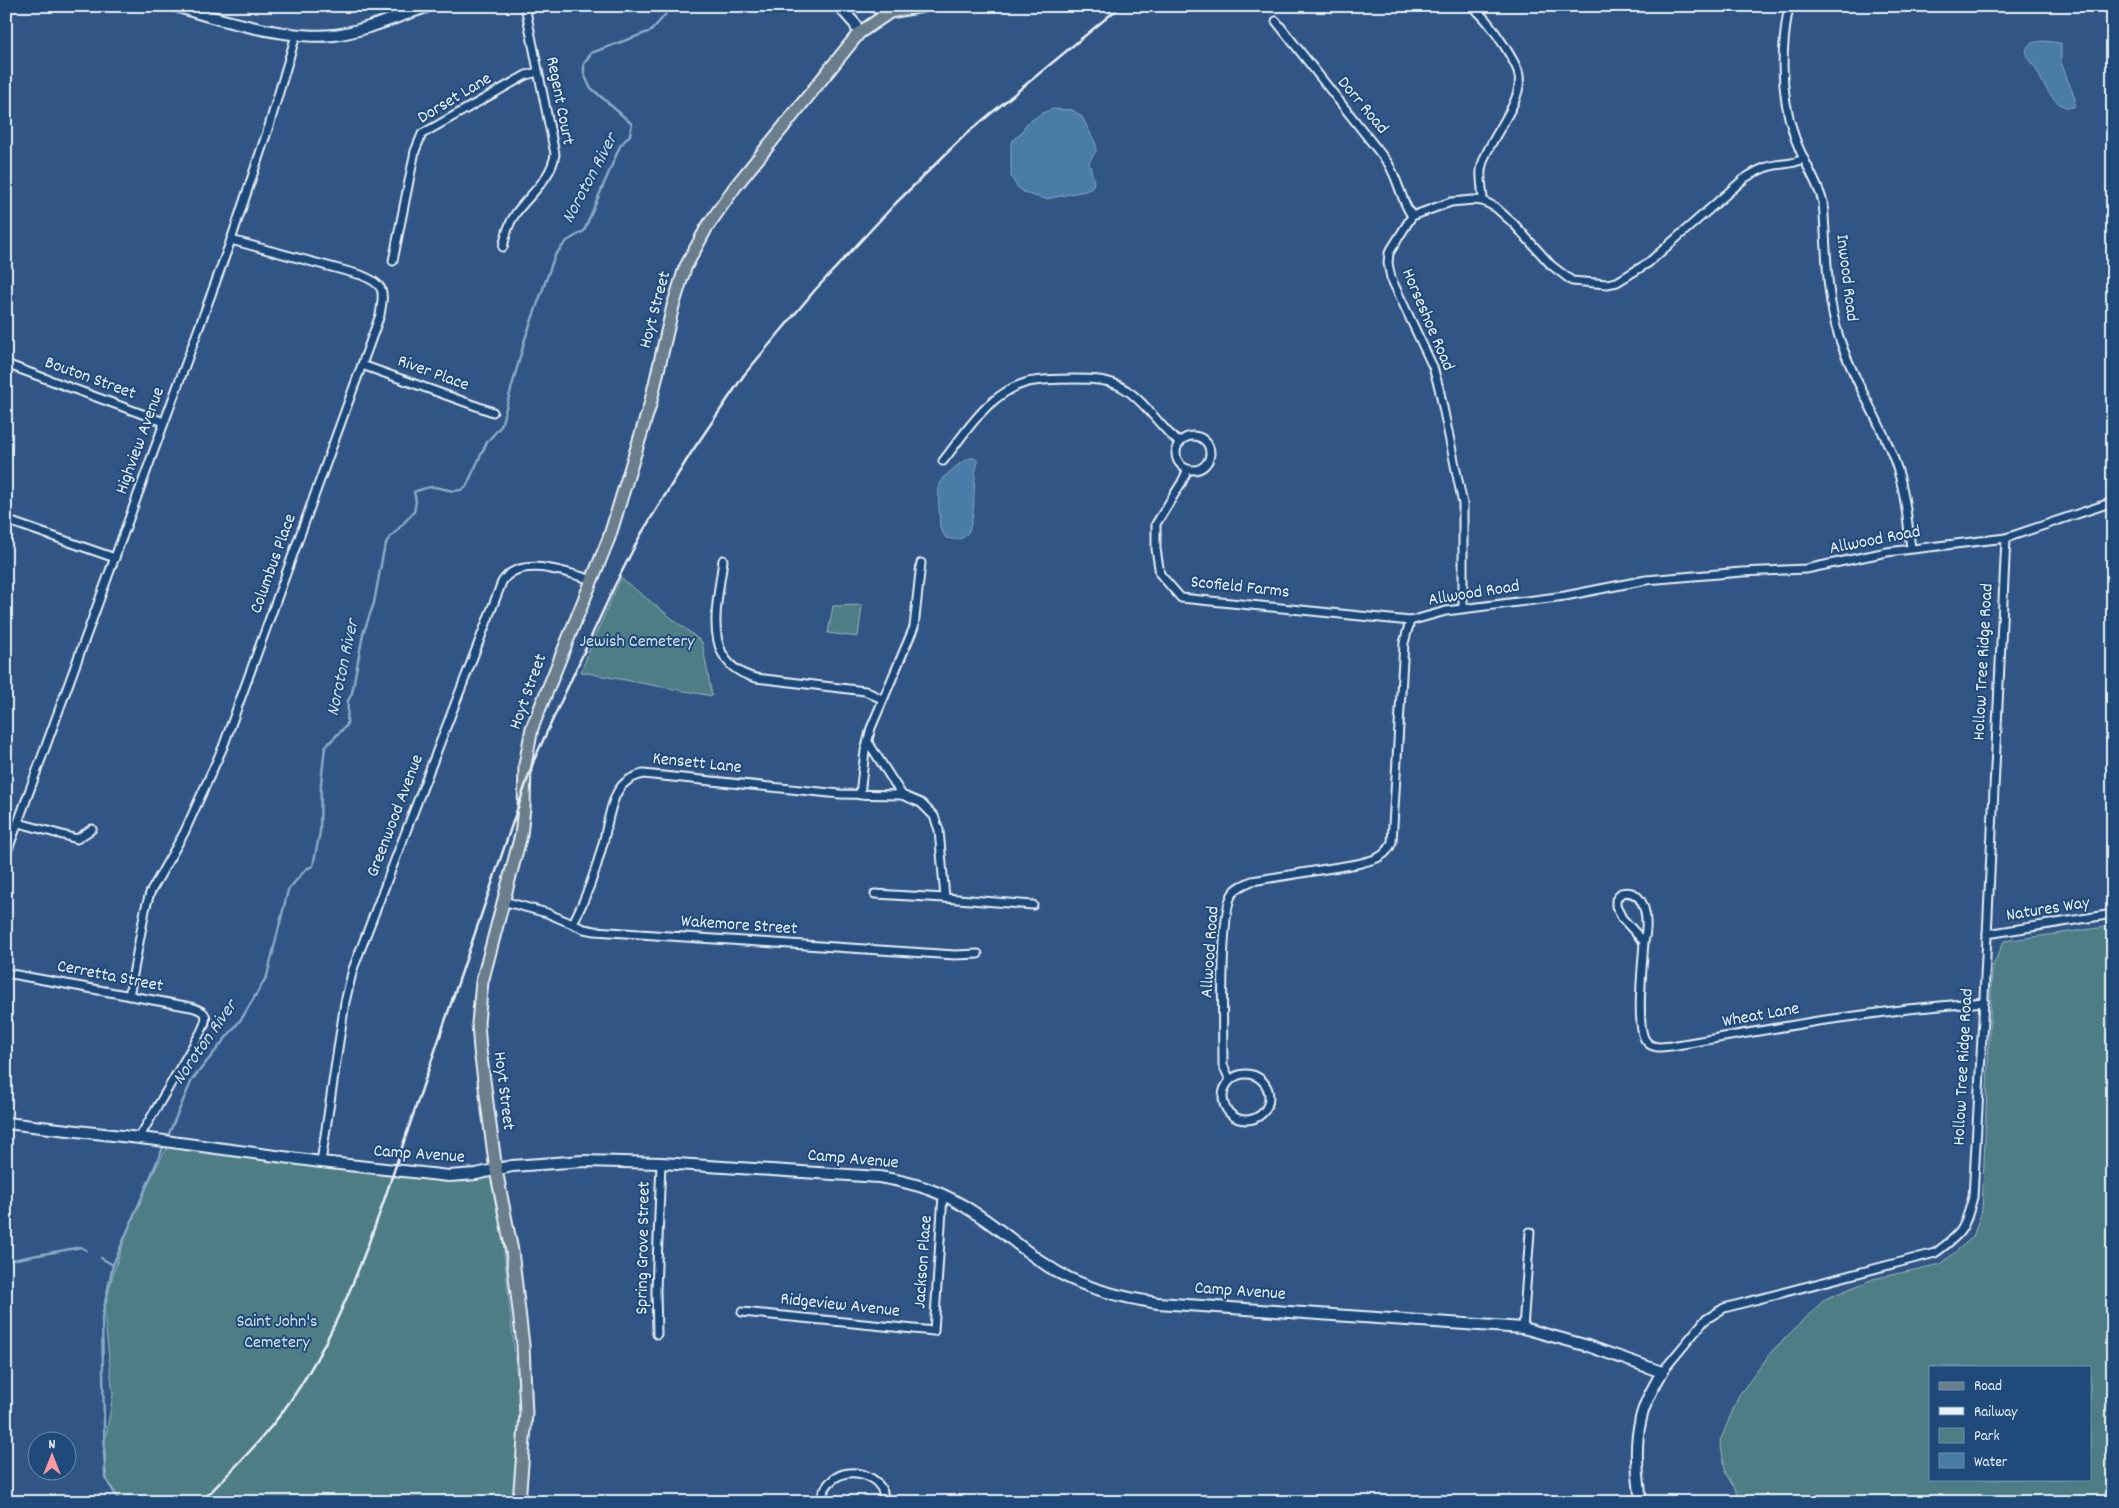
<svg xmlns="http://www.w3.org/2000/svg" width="2119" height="1508" viewBox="0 0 2119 1508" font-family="Dekko,sans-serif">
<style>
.green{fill:#4f7d86;stroke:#9cb7bf;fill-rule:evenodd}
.water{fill:#497ba6;stroke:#89aac7}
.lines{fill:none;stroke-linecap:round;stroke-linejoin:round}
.stream{stroke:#89aac7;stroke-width:2.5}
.street-casing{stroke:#e8f1f8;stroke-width:11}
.secondary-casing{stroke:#e8f1f8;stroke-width:14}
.primary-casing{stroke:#e8f1f8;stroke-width:15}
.street{stroke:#1f4a7a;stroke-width:7}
.secondary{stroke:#1f4a7a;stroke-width:10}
.primary{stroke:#6b7e8b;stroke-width:11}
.rail{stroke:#e8f1f8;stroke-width:2.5}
.labels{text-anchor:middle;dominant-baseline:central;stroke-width:4;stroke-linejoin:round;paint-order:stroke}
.street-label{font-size:18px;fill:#e8f1f8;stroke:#1f4a7a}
.park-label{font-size:18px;fill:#d1e0e7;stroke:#1f4a7a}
.water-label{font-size:19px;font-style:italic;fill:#d0dfec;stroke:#1f4a7a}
</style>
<rect width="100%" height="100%" fill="#315585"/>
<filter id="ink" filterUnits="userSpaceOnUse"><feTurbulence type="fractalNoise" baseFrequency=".02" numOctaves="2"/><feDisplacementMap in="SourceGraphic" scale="10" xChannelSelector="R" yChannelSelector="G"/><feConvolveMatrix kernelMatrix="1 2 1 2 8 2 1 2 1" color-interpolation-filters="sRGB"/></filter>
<g filter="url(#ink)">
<g class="green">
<polygon points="621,578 702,642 712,696 581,672 593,640"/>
<polygon points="862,605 858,637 828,633 833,606"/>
<path d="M2113,926V1502H1743L1726,1474L1720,1441L1739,1395L1773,1350L1825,1299L1873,1279L1941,1264L1973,1237L1982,1210L1992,968L2004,941ZM1930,1367H2090V1479H1930Z"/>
<polygon points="170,1144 277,1161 463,1182 493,1177 503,1241 521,1416 512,1502 121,1502 108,1483 103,1452 113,1395 104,1312 113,1274 133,1215 162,1156"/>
</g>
<g class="water">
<path d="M2042,41L2061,43V62L2075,99L2074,107C2055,111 2043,83 2036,69C2033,64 2026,59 2026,53C2026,48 2028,46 2031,43Z"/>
<polygon points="1053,109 1073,110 1082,117 1096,144 1096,151 1089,162 1094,182 1092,188 1085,191 1046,199 1027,194 1017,187 1011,176 1011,143 1015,138 1020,135 1026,124 1042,113"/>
<path d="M970,458H975L978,462C971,480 978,525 965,536C960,541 952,539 946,538L940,528L938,488L943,478L959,464Z"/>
</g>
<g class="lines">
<g class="stream">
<path d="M167,1138L192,1080L242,1018L267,976L288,890L306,869L313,866L320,832L321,783L325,747L347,725L348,701L352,693L363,634L374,603L383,554L387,541L414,512L416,501L414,492C420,490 428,486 434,487C446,488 455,495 466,487L487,442L501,426L525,339L555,255L567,241L584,231L620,146L630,135L632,124L590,87L584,74V64L591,53L651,31L665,15L666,6"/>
<polyline points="101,1258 113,1265"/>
<polyline points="6,1261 81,1247 86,1250"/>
<polyline points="120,1502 105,1477 102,1317 113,1265 165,1143"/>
</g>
<g class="street-casing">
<g id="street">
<path d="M1471,6C1486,17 1495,32 1505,47C1510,55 1515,63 1518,71C1528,100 1485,141 1481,170C1480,180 1483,191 1483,201"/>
<path d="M1789,6C1781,48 1780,94 1794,135C1801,158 1816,178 1823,202C1827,247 1825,293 1839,337C1853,381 1880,419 1895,462C1905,489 1907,519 1911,548"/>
<path d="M1276,21L1388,163C1399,181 1401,201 1412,216"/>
<path d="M503,247C506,235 508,224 516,213C529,195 552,178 555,154L525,6"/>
<polyline points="393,261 415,151 422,134 526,75 538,72"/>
<polyline points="6,364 164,422"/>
<polyline points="362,365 493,412"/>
<circle cx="1193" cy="453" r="17"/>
<path d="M943,461C967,431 988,393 1028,382C1043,379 1059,379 1074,379C1092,379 1110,379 1125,389C1147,403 1160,428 1180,443"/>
<polyline points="1188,469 1182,482 1156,524 1156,549 1160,574 1181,598 1410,621 1446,611 1565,596 1646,580 1742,572 1806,569 1887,552 2006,538"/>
<polyline points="6,520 115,558"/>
<path d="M723,560C718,603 699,664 756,678L865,691L882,699"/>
<path d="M1463,608V504L1439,388L1433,367L1391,278L1388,263L1389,253L1412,216L1451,202L1473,200L1483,201L1495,207L1514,224L1551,265L1572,281L1607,284L1617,282L1648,263L1745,178C1754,173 1761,168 1771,166C1783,163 1792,165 1803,159"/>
<polyline points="868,742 902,795"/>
<polyline points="860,795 865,751 871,728 914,627 921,563"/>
<polyline points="19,823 77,839 92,829"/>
<polyline points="6,855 231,240 269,126 296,35"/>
<polyline points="945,898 1033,905"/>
<polyline points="503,901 547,913 584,929 595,931 955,955 978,954"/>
<path d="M573,923C586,898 595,874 602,847C607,830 609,806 618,791C624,781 632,777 643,774L840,794L902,795L921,803L934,816L939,830L945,898L875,894"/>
<polyline points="1987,934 2113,914"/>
<path d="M1644,942C1649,924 1647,887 1621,893L1616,900V906L1622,918L1644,942C1643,961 1635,1028 1646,1041C1652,1049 1662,1047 1671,1046L1818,1021L1908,1009L1984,1002"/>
<path d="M6,973L191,1007C209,1012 208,1017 201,1032L139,1138"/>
<path d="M129,996L145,910L150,893L184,833L223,747L380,315C384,291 386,285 361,275L231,240"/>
<circle cx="1246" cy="1097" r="23"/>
<path d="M1230,1080L1223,1065C1223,1037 1219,910 1233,893C1237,887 1245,884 1252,881L1357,864C1373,860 1386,858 1392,842L1404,643L1410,621"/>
<path d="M321,1162L345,1002L353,969L502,582C519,554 567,573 593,580"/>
<polyline points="742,1312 934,1331 943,1195"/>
<polyline points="1523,1328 1530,1232"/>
<polyline points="657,1334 656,1290 661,1163"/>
<path d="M1662,1372L1705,1320L1724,1308L1935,1253C1963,1233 1964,1230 1973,1197L1983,1019L2006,538L2113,502"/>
<path d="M820,1502C830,1456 887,1471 884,1502"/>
</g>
</g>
<g class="secondary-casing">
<g id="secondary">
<path d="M176,6C218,20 290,40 334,35C365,31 399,16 429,6"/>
<polyline points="839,6 855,24 859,33"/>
<polyline points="873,6 890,12"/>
<path d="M6,1123L157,1140L321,1162L449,1176L476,1174L512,1166L583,1161L661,1163L879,1177C916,1183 944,1192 975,1213C1004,1231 1029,1256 1059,1273C1090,1290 1124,1298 1158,1303L1523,1328L1588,1346L1662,1372C1653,1388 1643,1405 1640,1423C1634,1449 1638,1476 1641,1502"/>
</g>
</g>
<g class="primary-casing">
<polyline id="primary" points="519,1502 526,1414 523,1345 512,1251 496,1170 480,1050 478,1023 482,982 521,835 524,808 525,765 532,728 609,538 650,405 673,306 685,268 707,227 735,187 859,33 890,12 923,6"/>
</g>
<use href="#street" class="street"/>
<use href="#secondary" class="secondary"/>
<use href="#primary" class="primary"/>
<path class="rail" d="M201,1502C222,1480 244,1459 264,1435C319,1371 352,1291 380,1212L534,760L615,585L640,536L691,453L744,375L815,290L895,204L966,134L1121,6"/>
</g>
</g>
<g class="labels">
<g class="street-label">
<text transform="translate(455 99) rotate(-31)">Dorset Lane</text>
<text transform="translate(559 101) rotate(79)">Regent Court</text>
<text transform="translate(1362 106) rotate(50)">Dorr Road</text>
<text transform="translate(1846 278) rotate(83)">Inwood Road</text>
<text transform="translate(656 310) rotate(-75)">Hoyt Street</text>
<text transform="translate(1427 320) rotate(67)">Horseshoe Road</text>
<text transform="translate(433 374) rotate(20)">River Place</text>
<text transform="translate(90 379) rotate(20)">Bouton Street</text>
<text transform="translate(141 441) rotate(-70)">Highview Avenue</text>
<text transform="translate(1875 541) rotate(-11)">Allwood Road</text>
<text transform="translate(274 564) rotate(-70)">Columbus Place</text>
<text transform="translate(1240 588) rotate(6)">Scofield Farms</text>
<text transform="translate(1474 594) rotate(-9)">Allwood Road</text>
<text transform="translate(1984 662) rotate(-87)">Hollow Tree Ridge Road</text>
<text transform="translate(529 692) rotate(-70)">Hoyt Street</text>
<text transform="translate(697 764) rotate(6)">Kensett Lane</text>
<text transform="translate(396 816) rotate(-69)">Greenwood Avenue</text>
<text transform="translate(2048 910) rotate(-9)">Natures Way</text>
<text transform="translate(739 926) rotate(4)">Wakemore Street</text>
<text transform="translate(1211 952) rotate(-86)">Allwood Road</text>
<text transform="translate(110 977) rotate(11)">Cerretta Street</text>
<text transform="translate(1761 1016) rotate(-10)">Wheat Lane</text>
<text transform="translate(1964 1067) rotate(-87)">Hollow Tree Ridge Road</text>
<text transform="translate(503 1091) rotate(83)">Hoyt Street</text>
<text transform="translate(419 1155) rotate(4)">Camp Avenue</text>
<text transform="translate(853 1160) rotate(5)">Camp Avenue</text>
<text transform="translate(644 1248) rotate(-89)">Spring Grove Street</text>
<text transform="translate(924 1262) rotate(-86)">Jackson Place</text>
<text transform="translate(1240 1292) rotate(4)">Camp Avenue</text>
<text transform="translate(840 1306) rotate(6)">Ridgeview Avenue</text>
</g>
<g class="park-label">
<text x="637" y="642">Jewish Cemetery</text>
<text x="277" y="1322">Saint John's<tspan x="277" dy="21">Cemetery</tspan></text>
</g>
<g class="water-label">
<text transform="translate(591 179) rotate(-62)">Noroton River</text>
<text transform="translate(344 668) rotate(-78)">Noroton River</text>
<text transform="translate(206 1043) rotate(-55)">Noroton River</text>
</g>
</g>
<rect width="2119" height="1508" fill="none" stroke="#1f4a7a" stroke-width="25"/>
<rect x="12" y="12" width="2094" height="1483" fill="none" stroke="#e8f1f8" stroke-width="2" filter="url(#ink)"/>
<rect x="1929" y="1366" width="162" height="115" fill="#1f4a7a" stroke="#6f8dac"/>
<rect x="1939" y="1382" width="25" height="8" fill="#6b7e8b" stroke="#6f8dac"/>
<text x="1974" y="1390" font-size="15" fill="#e8f1f8">Road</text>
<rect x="1939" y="1407" width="25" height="8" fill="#e8f1f8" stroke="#6f8dac"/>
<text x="1974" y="1416" font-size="15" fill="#e8f1f8">Railway</text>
<rect x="1939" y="1428" width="25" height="15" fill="#4f7d86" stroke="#6f8dac"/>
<text x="1974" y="1440" font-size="15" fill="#e8f1f8">Park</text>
<rect x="1939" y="1453" width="25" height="15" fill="#497ba6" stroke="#6f8dac"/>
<text x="1974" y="1466" font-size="15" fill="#e8f1f8">Water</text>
<g transform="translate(52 1456)"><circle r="24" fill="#1f4a7a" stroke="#6f8dac"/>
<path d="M0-4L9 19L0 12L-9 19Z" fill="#ff9aa2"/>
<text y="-8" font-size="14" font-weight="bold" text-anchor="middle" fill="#e8f1f8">N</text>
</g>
</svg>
